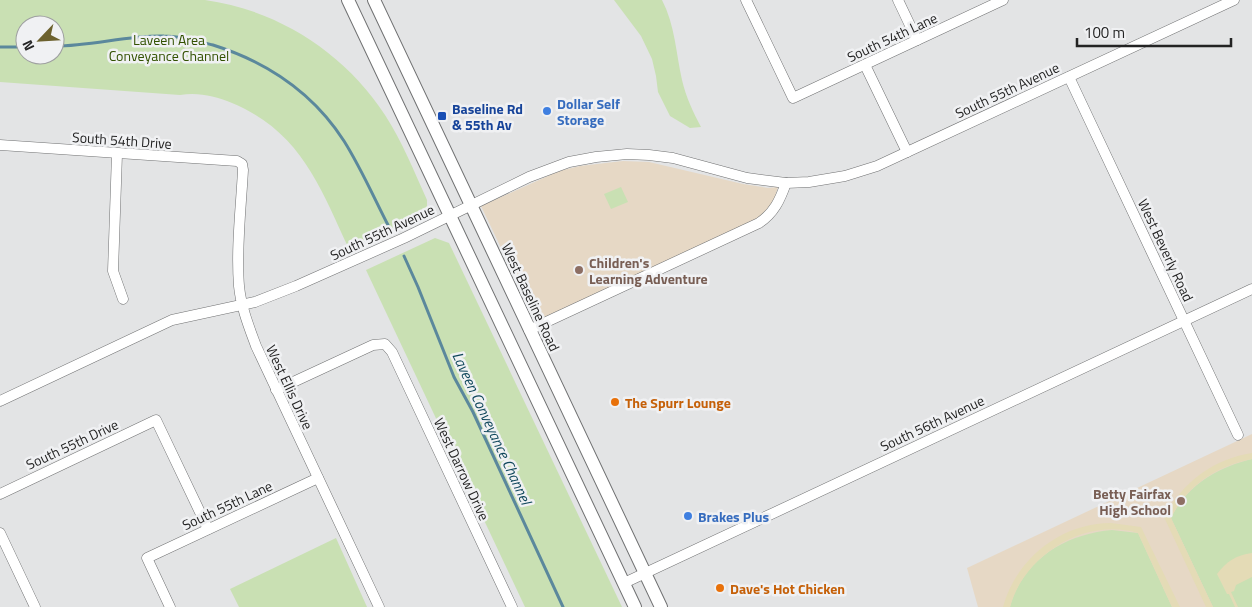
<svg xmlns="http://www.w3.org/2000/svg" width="1252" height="607" viewBox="0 0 1252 607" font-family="'Titillium Web',sans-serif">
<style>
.education{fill:#e6d8c5}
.green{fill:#c9e0b3;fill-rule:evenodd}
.sand{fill:#e4dbb6}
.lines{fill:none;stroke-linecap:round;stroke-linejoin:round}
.stream{stroke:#5b889c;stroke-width:3}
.minor-casing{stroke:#707172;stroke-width:11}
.major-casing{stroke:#707172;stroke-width:14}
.minor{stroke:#fff;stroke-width:10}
.major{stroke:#fff;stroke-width:12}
.shop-dot{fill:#3f7fe0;stroke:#f0f1f3;stroke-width:2}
.transit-dot{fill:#1a4fb4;stroke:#f0f1f3;stroke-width:2}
.education-dot{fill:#8d6e63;stroke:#f0f1f3;stroke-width:2}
.food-dot{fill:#e8710a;stroke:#f0f1f3;stroke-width:2}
.labels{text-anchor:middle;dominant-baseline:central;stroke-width:5;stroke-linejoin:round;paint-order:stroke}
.street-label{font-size:14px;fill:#232323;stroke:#f0f1f3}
.park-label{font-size:14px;fill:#325100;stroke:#f0f1f3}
.shop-label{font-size:14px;font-weight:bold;fill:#366cbe;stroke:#f0f1f3;text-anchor:start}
.transit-label{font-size:14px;font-weight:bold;fill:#164399;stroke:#f0f1f3;text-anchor:start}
.education-label{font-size:14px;font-weight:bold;fill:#785e54;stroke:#f0f1f3;text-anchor:start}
.food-label{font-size:14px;font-weight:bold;fill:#c56008;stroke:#f0f1f3;text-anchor:start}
.water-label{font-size:15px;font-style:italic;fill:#0f475b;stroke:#f0f1f3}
</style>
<rect width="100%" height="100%" fill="#e3e4e5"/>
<g class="education">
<polygon points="623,161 649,162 743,184 768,188 778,187 774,200 764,215 756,220 536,321 481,206 559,171 580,166"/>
<polygon points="1252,434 1252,607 978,607 967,568"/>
</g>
<g class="green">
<path d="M0,0C46,0 91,0 137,0C159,0 183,0 205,0C278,10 345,53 385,115C402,141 414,171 427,200V206L421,214L349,249C320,187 301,132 232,103C215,96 198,92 180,95L0,82ZM25,25H55V55H25Z"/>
<path d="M614,0H662C675,25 676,53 682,80C686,97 693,112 701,127L690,128L670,116L658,92L656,76L652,59L641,36Z"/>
<polygon points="621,187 628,202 611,209 604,194"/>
<polygon points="435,238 449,243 622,607 525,607 366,270"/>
<path d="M1252,459V607H1213L1171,518C1187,485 1218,467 1252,459Z"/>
<path d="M1112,530L1138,533L1172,607H1010C1023,559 1066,534 1112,530Z"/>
<polygon points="336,538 367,607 239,607 230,589"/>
</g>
<g class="sand">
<path d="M1252,453V459C1218,465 1186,486 1171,518L1213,607H1206L1164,517C1183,482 1213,459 1252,453Z"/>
<path d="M1111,523L1141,527L1180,607H1172L1138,533C1085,517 1024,555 1010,607H1003C1016,559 1061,523 1111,523Z"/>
<path d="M1252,553V577L1236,585L1234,591L1231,592L1238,607H1235L1229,594H1227L1217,574C1226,562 1236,555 1252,553Z"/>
</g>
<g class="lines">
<g class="stream">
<path d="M55,46C92,46 128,35 164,36C180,36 197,41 213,45C267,62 313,93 344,141C361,168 374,198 388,225"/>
<polyline points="0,47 25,47"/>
<polyline points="404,256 418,287 454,377 473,412 563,607"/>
</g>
<g class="minor-casing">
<g id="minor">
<polyline points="746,0 793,98 1003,0"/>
<polyline points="898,0 917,40"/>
<polyline points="865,65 907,152"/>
<polyline points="1069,77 1238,435"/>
<path d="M0,145L237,161L242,164L243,170C241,208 236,248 239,286C241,307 249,327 256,346L379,607"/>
<polyline points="117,154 113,271 123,299"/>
<path d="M529,330L759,223C774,213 780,200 786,183"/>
<polyline points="276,390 373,345 385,344 392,352 512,607"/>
<polyline points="0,401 172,320 255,302 296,286 404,238 529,177 569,162 596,157 627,154 649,155 673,158 747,178 786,183 809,182 845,176 877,166 1234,0"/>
<polyline points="0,494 156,420 208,529"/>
<polyline points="0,533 35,607"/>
<polyline points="624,583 1252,289"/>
<polyline points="170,607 147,558 318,478"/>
</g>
</g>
<g class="major-casing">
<g id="major">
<polyline points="348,0 635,607"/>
<polyline points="374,0 661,607"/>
</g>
</g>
<use href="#minor" class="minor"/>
<use href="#major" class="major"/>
</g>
<g class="shop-dot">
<circle cx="547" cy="111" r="5"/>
<circle cx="688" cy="516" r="5"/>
</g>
<rect class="transit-dot" x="437" y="111" width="10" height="10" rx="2.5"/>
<g class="education-dot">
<circle cx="579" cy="270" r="5"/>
<circle cx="1181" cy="501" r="5"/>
</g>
<g class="food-dot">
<circle cx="615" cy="402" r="5"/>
<circle cx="720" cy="588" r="5"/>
</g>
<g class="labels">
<g class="street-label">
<text transform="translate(892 37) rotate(-25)">South 54th Lane</text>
<text transform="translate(1007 90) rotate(-25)">South 55th Avenue</text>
<text transform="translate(122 140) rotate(4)">South 54th Drive</text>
<text transform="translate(382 232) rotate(-25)">South 55th Avenue</text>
<text transform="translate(1166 250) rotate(65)">West Beverly Road</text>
<text transform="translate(531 297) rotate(65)">West Baseline Road</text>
<text transform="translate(290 387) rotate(65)">West Ellis Drive</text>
<text transform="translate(932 423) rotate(-25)">South 56th Avenue</text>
<text transform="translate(72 444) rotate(-25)">South 55th Drive</text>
<text transform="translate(462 469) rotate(65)">West Darrow Drive</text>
<text transform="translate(227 505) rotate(-25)">South 55th Lane</text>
</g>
<g class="park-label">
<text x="169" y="39">Laveen Area<tspan x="169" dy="16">Conveyance Channel</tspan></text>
</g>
<g class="shop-label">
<text x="557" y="103">Dollar Self<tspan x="557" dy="16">Storage</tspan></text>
<text x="698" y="516">Brakes Plus</text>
</g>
<g class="transit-label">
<text x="452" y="108">Baseline Rd<tspan x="452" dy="16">&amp; 55th Av</tspan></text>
</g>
<g class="education-label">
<text x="589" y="262">Children's<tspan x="589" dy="16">Learning Adventure</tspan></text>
<text x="1171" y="493" text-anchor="end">Betty Fairfax<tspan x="1171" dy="16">High School</tspan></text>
</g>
<g class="food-label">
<text x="625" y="402">The Spurr Lounge</text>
<text x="730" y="588">Dave's Hot Chicken</text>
</g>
<g class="water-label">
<text transform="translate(492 428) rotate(65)">Laveen Conveyance Channel</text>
</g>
</g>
<g transform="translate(40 40) rotate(245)"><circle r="24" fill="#f0f1f3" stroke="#9e9fa0"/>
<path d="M0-4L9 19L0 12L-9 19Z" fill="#6c612e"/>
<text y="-8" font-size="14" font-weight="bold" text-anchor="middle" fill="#232323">N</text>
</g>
<path d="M1077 38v8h154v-8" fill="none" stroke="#232323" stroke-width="2.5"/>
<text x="1084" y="38" font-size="15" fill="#232323" stroke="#f0f1f3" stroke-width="4" paint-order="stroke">100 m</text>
</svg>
